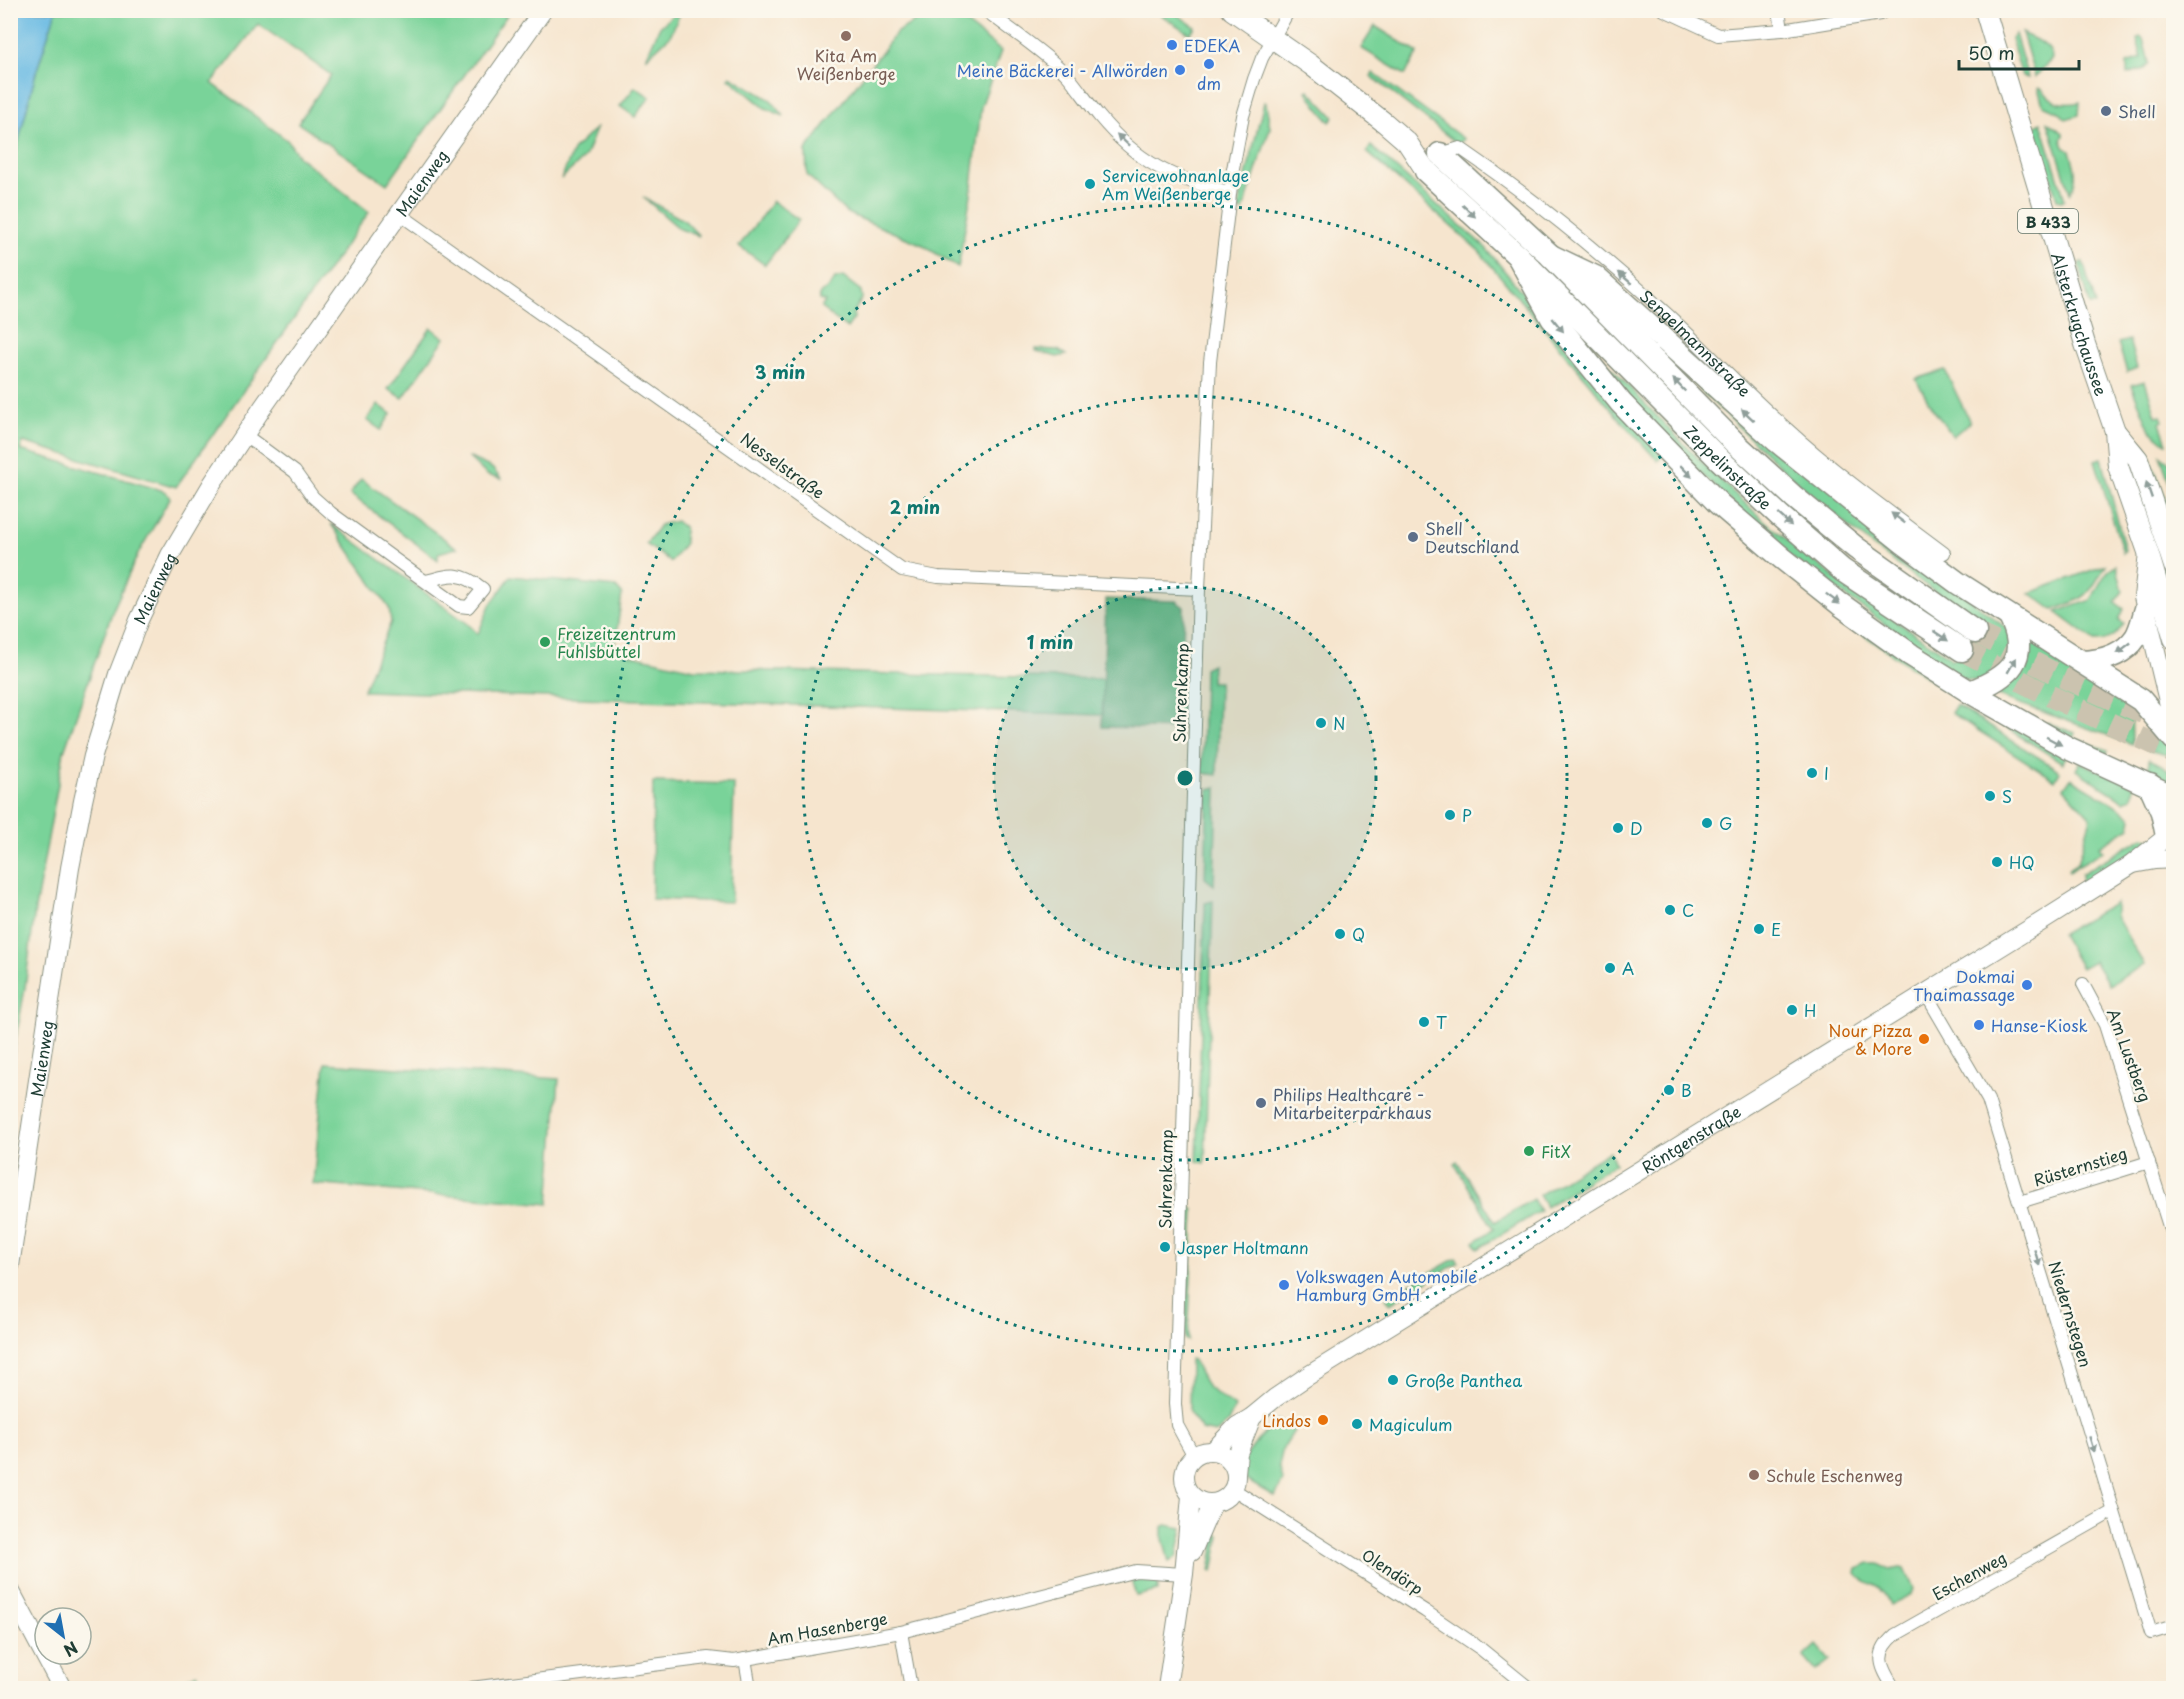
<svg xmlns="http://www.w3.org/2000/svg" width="2184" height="1699" viewBox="0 0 2184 1699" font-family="'Playpen Sans',sans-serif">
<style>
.green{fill:#79d399;stroke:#4c8866;stroke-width:1.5}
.forest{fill:#62b581;stroke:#40795a;stroke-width:1.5}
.water{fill:#67bae3;stroke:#437c8c;stroke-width:1.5}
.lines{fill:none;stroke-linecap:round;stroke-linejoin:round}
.highway-tunnel{stroke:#cbc3af;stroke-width:22;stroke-dasharray:22 11;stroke-linecap:butt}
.street-casing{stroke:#8a9181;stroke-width:14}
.secondary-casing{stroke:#8a9181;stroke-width:20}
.primary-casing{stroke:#8a9181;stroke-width:22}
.highway-casing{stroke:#8a9181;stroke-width:25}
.street{stroke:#fff;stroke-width:12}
.secondary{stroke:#fff;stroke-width:18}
.primary{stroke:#fff;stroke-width:20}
.highway{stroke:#fff;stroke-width:22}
.oneway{fill:#8f9e9a}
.ring{fill:none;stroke:#0f766e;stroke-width:3;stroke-dasharray:3 6}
.education-dot{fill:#8d6e63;stroke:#fbf7ec;stroke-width:2}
.shop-dot{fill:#3f7fe0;stroke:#fbf7ec;stroke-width:2}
.service-dot{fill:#5c6f8a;stroke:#fbf7ec;stroke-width:2}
.culture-dot{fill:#0f9aa8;stroke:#fbf7ec;stroke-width:2}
.leisure-dot{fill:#2e9e5b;stroke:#fbf7ec;stroke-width:2}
.food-dot{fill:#e8710a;stroke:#fbf7ec;stroke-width:2}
.labels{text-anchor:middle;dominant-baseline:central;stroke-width:5;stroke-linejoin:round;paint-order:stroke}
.shield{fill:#fbf7ec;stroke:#61756b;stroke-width:1.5}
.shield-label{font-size:15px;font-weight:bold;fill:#1f3d34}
.shop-label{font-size:16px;fill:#366cbe;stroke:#fbf7ec;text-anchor:start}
.education-label{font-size:16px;fill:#785e54;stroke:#fbf7ec}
.service-label{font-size:16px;fill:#4e5e75;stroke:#fbf7ec;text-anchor:start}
.culture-label{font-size:16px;fill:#0d838f;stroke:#fbf7ec;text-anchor:start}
.street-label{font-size:16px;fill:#1f3d34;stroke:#fbf7ec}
.leisure-label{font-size:16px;fill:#27864d;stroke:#fbf7ec;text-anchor:start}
.food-label{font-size:16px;fill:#c56008;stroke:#fbf7ec;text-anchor:end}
.centre{fill:#0f766e;stroke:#fbf7ec;stroke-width:3}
.ring-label{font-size:18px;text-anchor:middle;font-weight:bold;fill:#0f766e;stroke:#fbf7ec;stroke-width:5;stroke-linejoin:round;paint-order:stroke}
</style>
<rect width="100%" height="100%" fill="#fbf7ec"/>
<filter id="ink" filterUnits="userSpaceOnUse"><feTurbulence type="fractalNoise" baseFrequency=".0167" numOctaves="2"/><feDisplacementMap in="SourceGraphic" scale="12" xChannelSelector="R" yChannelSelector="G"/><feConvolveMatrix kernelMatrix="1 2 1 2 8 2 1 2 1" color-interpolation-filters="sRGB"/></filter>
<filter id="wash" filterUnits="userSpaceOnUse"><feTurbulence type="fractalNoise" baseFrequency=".008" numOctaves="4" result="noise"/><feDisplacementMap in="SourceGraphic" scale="24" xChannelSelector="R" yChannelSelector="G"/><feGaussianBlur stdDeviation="1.35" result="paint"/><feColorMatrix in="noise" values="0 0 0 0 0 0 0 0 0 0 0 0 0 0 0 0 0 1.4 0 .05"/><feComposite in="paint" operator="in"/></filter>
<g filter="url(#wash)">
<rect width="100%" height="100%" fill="#f6e5ce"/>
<g class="green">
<polygon points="934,10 950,11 1001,51 981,107 971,195 958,268 923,245 847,213 807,175 806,150 897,32"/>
<polygon points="56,11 510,11 387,184 298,123 331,75 258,24 212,83 288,141 299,157 369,212 176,487 23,442 20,450 161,490 166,492 170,498 138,554 113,610 64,751 35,909 25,988 11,1066 11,171 35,76"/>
<polygon points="677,11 681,11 670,36 646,58 659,28"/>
<polygon points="1155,11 1172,11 1195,27 1190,34"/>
<polygon points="1375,26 1418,53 1405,75 1361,48"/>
<path d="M2022,33C2034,40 2051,43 2052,59L2035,77Z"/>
<polygon points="2015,34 2028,78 2022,76 2011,39"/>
<polygon points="2140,37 2143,39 2149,63 2144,69 2127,74 2127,63 2142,58 2137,39"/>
<polygon points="1373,73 1464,139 1458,144 1371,76"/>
<polygon points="730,76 771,100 784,116 765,108 729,78"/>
<polygon points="635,87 650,97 635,117 620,106"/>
<path d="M2038,88L2042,89C2052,103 2063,106 2080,102L2079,115L2066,119L2059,112L2043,105Z"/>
<polygon points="1309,90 1334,117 1330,122 1316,105 1307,91"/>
<polygon points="1264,102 1266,103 1270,128 1243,211 1238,209"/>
<polygon points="2041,122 2065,200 2060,201 2057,199 2035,126"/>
<path d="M2048,122L2062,132L2064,136L2061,138L2064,147L2070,151C2075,167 2079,178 2070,193Z"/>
<polygon points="597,127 585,157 561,179 574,149"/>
<polygon points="1371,146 1486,248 1576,359 1663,456 1658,461 1616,415 1479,251 1367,152"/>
<polygon points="643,197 685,221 699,236 680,229"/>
<polygon points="773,201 799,220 765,265 739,246"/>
<polygon points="2081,262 2083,262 2096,305 2090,305 2079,264"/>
<path d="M843,277L861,291L862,299L853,313L854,318L847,328L821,308L825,302L820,300C819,291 821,293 827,289C830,287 833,282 835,279Z"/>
<path d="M1572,326C1635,392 1696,461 1765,521C1823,571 1885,615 1949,656L1951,660C1968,651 1980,635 1979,615L1976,613L1975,618C1859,546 1761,451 1665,355L2011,632L2010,659L1980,682L1963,679L1789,556L1659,434Z"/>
<polygon points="431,328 445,338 403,398 388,389"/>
<polygon points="2129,340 2137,368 2127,372 2118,343"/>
<polygon points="1036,349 1058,350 1066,355 1057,357 1036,351"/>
<polygon points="1945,370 1970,422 1953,436 1932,408 1916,379"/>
<polygon points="2145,381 2156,416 2161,415 2163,421 2160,423 2167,443 2166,443 2150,430 2131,385"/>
<polygon points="378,404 391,414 381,430 367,420"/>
<polygon points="2137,438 2145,444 2173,519 2170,527"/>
<polygon points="2160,455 2173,465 2173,493"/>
<polygon points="468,457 492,468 501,479 487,475"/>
<polygon points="2102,458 2125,550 2123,553 2095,460"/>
<path d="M2126,460L2129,461C2143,501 2173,567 2173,608Z"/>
<polygon points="361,479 457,548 438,553 438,560 350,494"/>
<polygon points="676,521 684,528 685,543 671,562 646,544 660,525"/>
<polygon points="331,524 468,624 478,634 490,605 511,576 616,587 622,594 614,651 694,669 1104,679 1102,715 363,691 391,622 389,608"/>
<path d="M2106,565C2087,598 2088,597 2053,610L2030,593Z"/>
<path d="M2116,565L2123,591L2115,602L2124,609L2119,620L2124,623C2118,634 2108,642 2095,641L2056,612L2091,600C2098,588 2104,571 2116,565Z"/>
<path d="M1819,597L2066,756L2063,763C1979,711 1895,659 1816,601Z"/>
<path d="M2026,638L2131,705L2132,744L1998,696L1999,691C2023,678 2026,663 2026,638Z"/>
<polygon points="1212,664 1211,682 1219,682 1217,775 1202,773 1204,668"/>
<polygon points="1956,705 2060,771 2055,780 1951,713"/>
<polygon points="2147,721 2168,745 2170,756 2148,750"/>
<polygon points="2047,723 2075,733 2073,738 2108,750 2106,757 2045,725"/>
<path d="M2149,759C2166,767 2173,768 2173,789L2149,776Z"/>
<polygon points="2080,762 2134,786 2132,797 2124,801 2076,770"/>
<polygon points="2071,778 2119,807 2132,818 2130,827 2100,846 2103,851 2069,871 2068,869 2078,863 2091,818 2064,788"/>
<polygon points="653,782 734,784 731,902 652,899"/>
<polygon points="1217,787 1217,792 1214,885 1205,878 1208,789"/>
<polygon points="2143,837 2150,839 2132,853 2082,885 2081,874"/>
<polygon points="1213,901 1205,1163 1197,1161 1205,903"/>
<polygon points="2116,903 2116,916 2144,965 2109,985 2094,961 2081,968 2061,934"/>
<polygon points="325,1063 559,1079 549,1204 313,1184"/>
<polygon points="1610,1151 1615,1164 1546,1207 1539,1195"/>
<polygon points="1457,1161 1495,1222 1533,1199 1540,1211 1478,1249 1474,1242 1494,1229 1454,1163"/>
<polygon points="1189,1205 1194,1210 1188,1341 1185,1339"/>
<polygon points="1456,1258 1459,1262 1390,1304 1386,1298"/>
<polygon points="1190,1359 1193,1360 1208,1388 1235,1407 1228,1422 1216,1433 1202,1430 1189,1412"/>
<polygon points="1278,1420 1294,1431 1283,1448 1279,1466 1283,1480 1275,1497 1246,1480 1243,1460 1257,1441"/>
<polygon points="1166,1525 1183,1528 1177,1556 1169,1562 1163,1539 1163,1527"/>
<polygon points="1216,1534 1220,1535 1213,1572 1210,1571"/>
<path d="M1870,1564H1879L1890,1570L1900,1568L1905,1569L1914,1589L1912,1594L1890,1605C1887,1597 1881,1589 1874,1585C1866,1581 1862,1581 1856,1574L1857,1569Z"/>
<polygon points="1144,1576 1158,1580 1158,1591 1136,1596 1131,1580"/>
<polygon points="1817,1645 1830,1660 1816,1671 1804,1657"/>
<polygon points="197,1673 206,1688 168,1688"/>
</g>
<polygon class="forest" points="1106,599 1176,601 1184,607 1181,729 1102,727"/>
<polygon class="water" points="11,10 56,11 35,76 11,171"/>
</g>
<g filter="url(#ink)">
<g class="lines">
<g class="highway-tunnel">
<polyline points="1975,632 2054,673 2161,721"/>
<polyline points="1962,650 2044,693 2174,753"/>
</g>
<g class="street-casing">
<g id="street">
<path d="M985,10C1011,30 1046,53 1068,76C1079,89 1088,103 1099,116C1137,162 1173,180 1230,192"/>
<polyline points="1664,10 1718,35 1782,30 1880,14 1886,10"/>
<polyline points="1779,10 1782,30"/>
<path id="s1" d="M1440,154L1460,148C1532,197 1605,257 1669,316C1709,353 1746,393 1787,429C1836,474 1891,513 1944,553"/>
<polyline points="401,215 902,570 938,577 1199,589"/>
<path d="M245,435L295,472L313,497L331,513L459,606L468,607L483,589C461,571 452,574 426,581"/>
<polyline points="2083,984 2105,1025 2174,1242"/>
<polyline points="1926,994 1988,1100 2151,1633 2174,1626"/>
<polyline points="2020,1202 2149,1162"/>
<polyline points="1194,1456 1177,1425 1175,1404 1199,589 1210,362 1233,169 1243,116 1254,79 1262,58 1289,10"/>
<polyline points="1233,1489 1425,1611 1481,1649 1529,1688"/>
<polyline points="901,1632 911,1688"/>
<polyline points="745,1659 750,1688"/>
<polyline points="471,1688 708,1658 734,1661 901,1632 1136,1571 1184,1574"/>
<path d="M1894,1688C1881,1667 1873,1654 1895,1635L2112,1512"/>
</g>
</g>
<g class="secondary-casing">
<g id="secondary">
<polyline points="2148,553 2143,597 2174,726"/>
<polyline points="2133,864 2155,860 2174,859"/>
<path id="s2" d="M10,1266L70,868L83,801L93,756L118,674L139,620L170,555L212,484L263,407L543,10"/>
<circle cx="1210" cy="1477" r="26"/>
<path id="s3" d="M1213,1451L1237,1426L1252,1417L1275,1398L1306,1377L2044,920L2131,865L2174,831"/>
<polyline points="1236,1473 1238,1453 1252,1417"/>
<polyline points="1192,1552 1213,1503"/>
<polyline points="10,1590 62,1688"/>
<polyline points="1167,1688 1184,1574 1191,1496"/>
</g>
</g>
<g class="primary-casing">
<g id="primary">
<polyline points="1232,10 1311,65 1385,123 1407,142 1426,171"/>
<path id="s4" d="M1985,10L2085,344L2115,431L2118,466L2148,552L2174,639"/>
<polyline points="2115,431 2138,459 2174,566"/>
</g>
</g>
<g class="highway-casing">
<g id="highway">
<polyline points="1440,154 1551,256 1735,443 1794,497 1856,548 1975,632"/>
<path id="s5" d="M1426,171L1518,256L1720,460L1780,516L1842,570L1962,650"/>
<polyline points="1518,256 1552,318 1621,403 1719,504 1782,558 1840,604 1911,655 1970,692 2068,748 2174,797"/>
<polyline points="1551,256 1595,277 1777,441 1904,543 1958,583 2141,700 2174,739"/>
<path d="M2082,662C2102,661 2124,655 2136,637C2141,629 2143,618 2146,609"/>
<path d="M1970,692C2009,677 2031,659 2010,617"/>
<polyline points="2150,785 2162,812 2167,836"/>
</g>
</g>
<use href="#street" class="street"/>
<use href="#secondary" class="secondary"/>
<use href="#primary" class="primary"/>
<use href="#highway" class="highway"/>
</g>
<defs><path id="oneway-solid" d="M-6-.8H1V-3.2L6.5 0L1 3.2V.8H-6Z" transform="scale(1.5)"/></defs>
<g class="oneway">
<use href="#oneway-solid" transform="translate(1123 140) rotate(-137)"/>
<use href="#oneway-solid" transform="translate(1469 211) rotate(43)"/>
<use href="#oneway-solid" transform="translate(1625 278) rotate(-139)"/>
<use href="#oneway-solid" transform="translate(1558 325) rotate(51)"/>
<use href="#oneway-solid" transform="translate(1679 385) rotate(-134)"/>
<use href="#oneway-solid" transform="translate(1748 415) rotate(-137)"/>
<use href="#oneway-solid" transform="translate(1686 471) rotate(45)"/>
<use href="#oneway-solid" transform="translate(2149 490) rotate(-109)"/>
<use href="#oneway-solid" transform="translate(1898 518) rotate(-143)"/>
<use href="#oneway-solid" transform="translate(1785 520) rotate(42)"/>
<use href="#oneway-solid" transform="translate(1833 599) rotate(37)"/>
<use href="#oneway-solid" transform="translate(1941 636) rotate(34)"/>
<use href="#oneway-solid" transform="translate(2124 648) rotate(142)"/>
<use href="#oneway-solid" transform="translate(2012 665) rotate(-60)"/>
<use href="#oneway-solid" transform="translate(2054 741) rotate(28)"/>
<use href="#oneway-solid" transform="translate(2037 1258) rotate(73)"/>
<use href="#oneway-solid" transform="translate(2092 1445) rotate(73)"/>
</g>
</g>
<circle cx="1185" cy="778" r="191" fill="#0f766e" fill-opacity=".12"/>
<g class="ring">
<circle cx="1185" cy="778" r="191"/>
<circle cx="1185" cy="778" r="382"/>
<circle cx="1185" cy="778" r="573"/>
</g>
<g class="education-dot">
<circle cx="846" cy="36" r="6"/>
<circle cx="1754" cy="1475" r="6"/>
</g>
<g class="shop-dot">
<circle cx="1172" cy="45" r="6"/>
<circle cx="1209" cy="64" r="6"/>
<circle cx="1180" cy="70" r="6"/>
<circle cx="2027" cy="985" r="6"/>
<circle cx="1979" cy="1025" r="6"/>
<circle cx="1284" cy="1285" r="6"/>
</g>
<g class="service-dot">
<circle cx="2106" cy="111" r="6"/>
<circle cx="1413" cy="537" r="6"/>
<circle cx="1261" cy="1103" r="6"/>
</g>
<g class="culture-dot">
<circle cx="1090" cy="184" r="6"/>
<circle cx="1321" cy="723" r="6"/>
<circle cx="1812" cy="773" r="6"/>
<circle cx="1990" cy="796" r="6"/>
<circle cx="1450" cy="815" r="6"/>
<circle cx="1707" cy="823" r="6"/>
<circle cx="1618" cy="828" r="6"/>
<circle cx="1997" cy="862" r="6"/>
<circle cx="1670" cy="910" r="6"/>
<circle cx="1759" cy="929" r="6"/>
<circle cx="1340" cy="934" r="6"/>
<circle cx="1610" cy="968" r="6"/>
<circle cx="1792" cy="1010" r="6"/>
<circle cx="1424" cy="1022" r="6"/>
<circle cx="1669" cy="1090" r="6"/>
<circle cx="1165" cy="1247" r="6"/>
<circle cx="1393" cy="1380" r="6"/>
<circle cx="1357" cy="1424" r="6"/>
</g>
<g class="leisure-dot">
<circle cx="545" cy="642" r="6"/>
<circle cx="1529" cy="1151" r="6"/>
</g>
<g class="food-dot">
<circle cx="1924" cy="1039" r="6"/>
<circle cx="1323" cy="1420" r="6"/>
</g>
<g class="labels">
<rect class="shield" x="2018" y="209" width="60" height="24" rx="4.5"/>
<g class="shield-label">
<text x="2048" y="221">B 433</text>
</g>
<g class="shop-label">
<text x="1184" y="45">EDEKA</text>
<text x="1168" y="70" text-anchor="end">Meine Bäckerei - Allwörden</text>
<text x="1209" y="83" text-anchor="middle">dm</text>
<text x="2015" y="976" text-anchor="end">Dokmai<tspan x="2015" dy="18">Thaimassage</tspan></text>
<text x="1991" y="1025">Hanse-Kiosk</text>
<text x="1296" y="1276">Volkswagen Automobile<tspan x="1296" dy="18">Hamburg GmbH</tspan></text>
</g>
<g class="education-label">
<text x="846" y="55">Kita Am<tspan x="846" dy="18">Weißenberge</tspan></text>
<text x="1766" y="1475" text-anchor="start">Schule Eschenweg</text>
</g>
<g class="service-label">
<text x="2118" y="111">Shell</text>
<text x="1425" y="528">Shell<tspan x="1425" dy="18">Deutschland</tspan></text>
<text x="1273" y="1094">Philips Healthcare -<tspan x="1273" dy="18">Mitarbeiterparkhaus</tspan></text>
</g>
<g class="culture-label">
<text x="1102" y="175">Servicewohnanlage<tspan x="1102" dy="18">Am Weißenberge</tspan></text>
<text x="1333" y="723">N</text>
<text x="1824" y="773">I</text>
<text x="2002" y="796">S</text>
<text x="1462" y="815">P</text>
<text x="1719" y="823">G</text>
<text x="1630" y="828">D</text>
<text x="2009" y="862">HQ</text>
<text x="1682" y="910">C</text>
<text x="1771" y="929">E</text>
<text x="1352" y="934">Q</text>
<text x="1622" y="968">A</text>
<text x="1804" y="1010">H</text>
<text x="1436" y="1022">T</text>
<text x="1681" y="1090">B</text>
<text x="1177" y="1247">Jasper Holtmann</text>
<text x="1405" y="1380">Große Panthea</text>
<text x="1369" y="1424">Magiculum</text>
</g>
<g class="street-label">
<text stroke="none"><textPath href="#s2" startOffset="1182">Maienweg</textPath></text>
<text stroke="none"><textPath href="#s4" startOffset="328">Alsterkrugchaussee</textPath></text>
<text stroke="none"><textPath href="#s1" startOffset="327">Sengelmannstraße</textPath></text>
<text transform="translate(783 465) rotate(36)">Nesselstraße</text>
<text stroke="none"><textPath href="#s5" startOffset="423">Zeppelinstraße</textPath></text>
<text stroke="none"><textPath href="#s2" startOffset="696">Maienweg</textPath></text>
<text transform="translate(1180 693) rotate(-88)">Suhrenkamp</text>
<text transform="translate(2130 1055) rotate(70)">Am Lustberg</text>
<text stroke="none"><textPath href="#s2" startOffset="210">Maienweg</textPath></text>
<text stroke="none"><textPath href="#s3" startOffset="572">Röntgenstraße</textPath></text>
<text transform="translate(2080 1166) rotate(-17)">Rüsternstieg</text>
<text transform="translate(1165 1179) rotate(-89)">Suhrenkamp</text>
<text transform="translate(2071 1314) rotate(73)">Niedernstegen</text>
<text transform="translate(1393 1571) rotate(33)">Olendörp</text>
<text transform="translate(1969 1575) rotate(-29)">Eschenweg</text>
<text transform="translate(827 1628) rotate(-10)">Am Hasenberge</text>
</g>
<g class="leisure-label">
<text x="557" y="633">Freizeitzentrum<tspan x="557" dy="18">Fuhlsbüttel</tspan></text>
<text x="1541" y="1151">FitX</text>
</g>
<g class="food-label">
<text x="1912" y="1030">Nour Pizza<tspan x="1912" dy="18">&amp; More</tspan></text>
<text x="1311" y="1420">Lindos</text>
</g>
</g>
<circle cx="1185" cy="778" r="9" class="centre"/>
<g class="ring-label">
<text x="780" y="379">3 min</text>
<text x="915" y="514">2 min</text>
<text x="1050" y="649">1 min</text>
</g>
<rect width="2184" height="1699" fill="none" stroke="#fbf7ec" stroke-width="36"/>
<g transform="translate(63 1636) rotate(149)"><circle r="28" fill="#fbf7ec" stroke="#a3ada2" stroke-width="1.5"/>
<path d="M0-4.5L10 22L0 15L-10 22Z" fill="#1f6fb2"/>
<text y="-9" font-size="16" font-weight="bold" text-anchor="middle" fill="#1f3d34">N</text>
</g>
<path d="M1959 60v9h120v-9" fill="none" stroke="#1f3d34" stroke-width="3"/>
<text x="1968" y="60" font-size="18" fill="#1f3d34" stroke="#fbf7ec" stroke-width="4.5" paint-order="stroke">50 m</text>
</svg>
